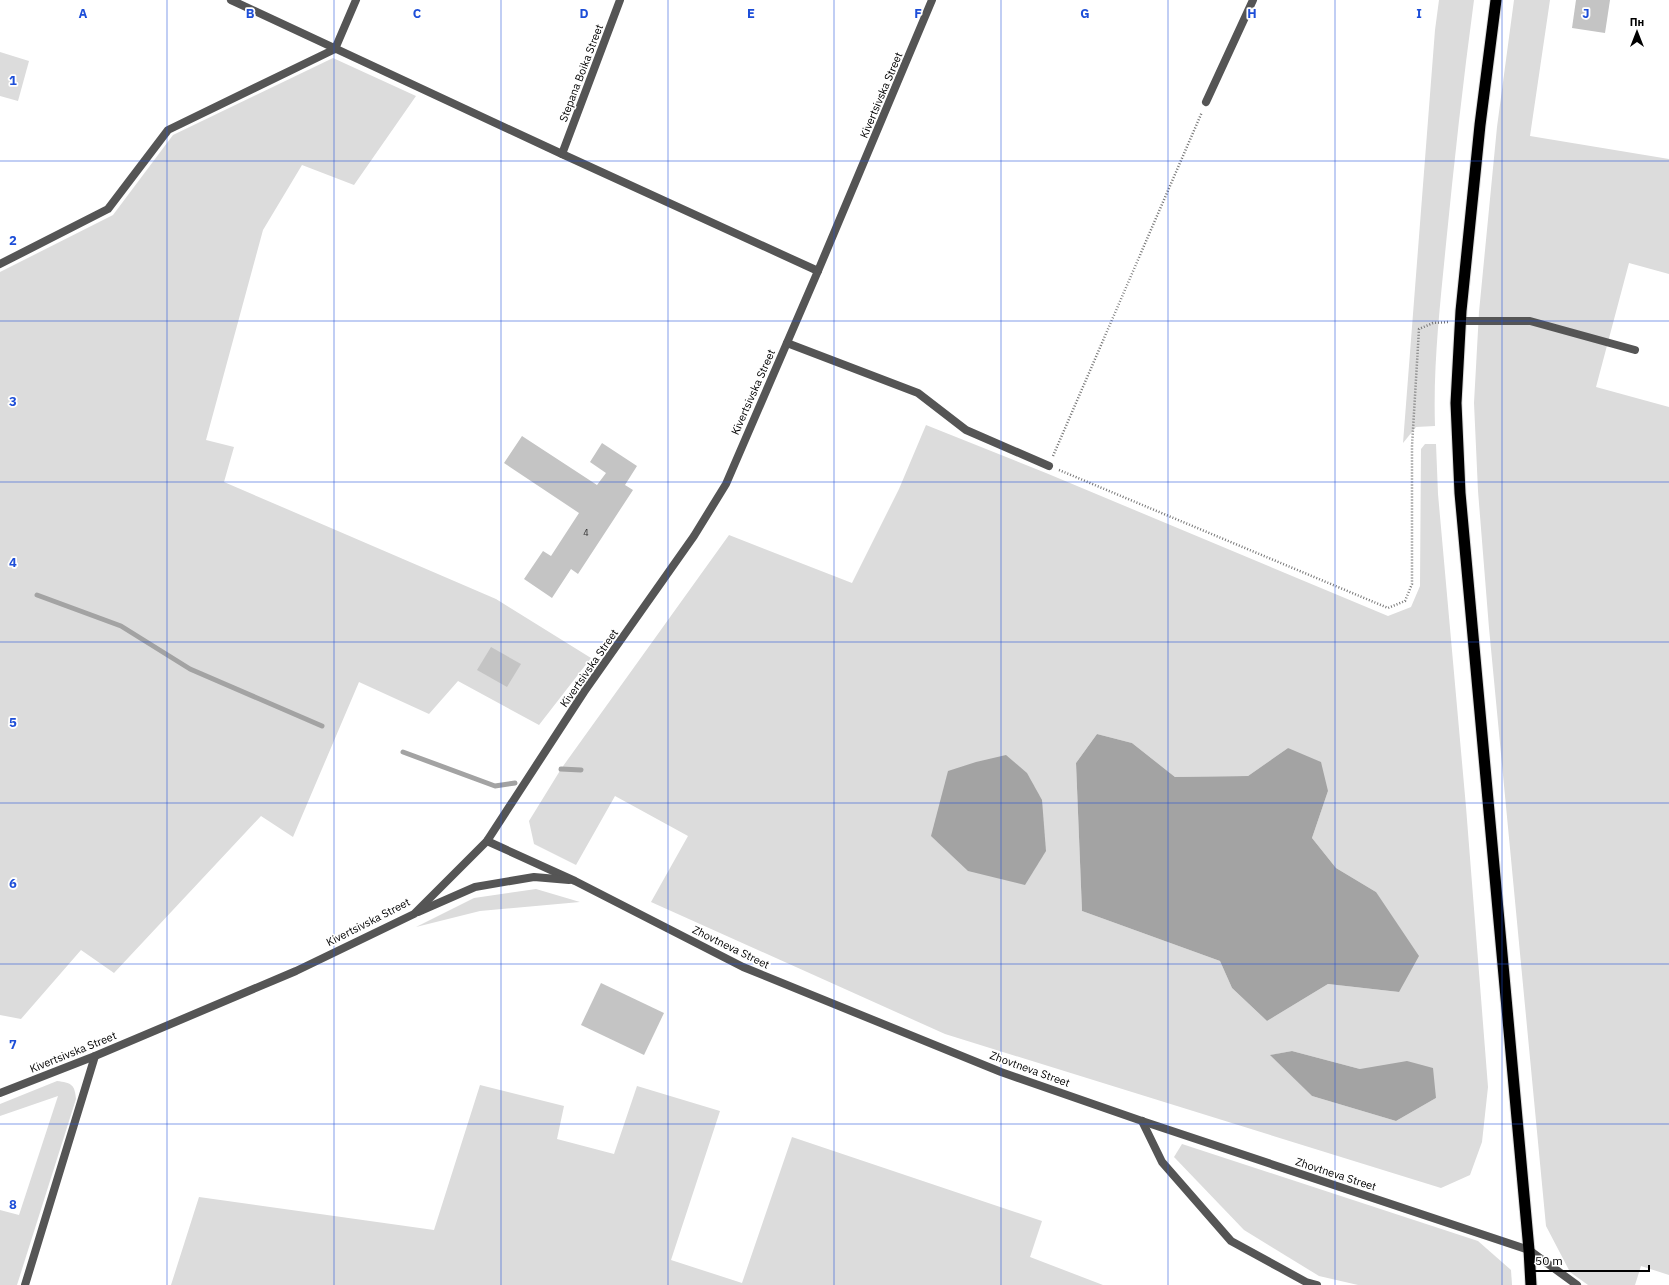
<svg xmlns="http://www.w3.org/2000/svg" width="1669" height="1285" viewBox="0 0 1669 1285" font-family="'IBM Plex Sans',sans-serif">
<style>
.green{fill:#dcdcdc;fill-rule:evenodd}
.water{fill:#a3a3a3}
.lines{fill:none;stroke-linecap:round;stroke-linejoin:round}
.stream{stroke:#a3a3a3;stroke-width:5}
.building{fill:#c4c4c4}
.trunk-casing{stroke:#dbdbdb;stroke-width:13}
.path{stroke:#777;stroke-width:2.5;stroke-dasharray:1 2;stroke-linecap:butt}
.service{stroke:#555;stroke-width:8}
.minor{stroke:#555;stroke-width:8}
.trunk{stroke:#000;stroke-width:11}
.grid{fill:none;stroke:#1d4ed8;stroke-width:1;stroke-opacity:0.55}
.labels{text-anchor:middle;dominant-baseline:central;stroke-width:3.5;stroke-linejoin:round;paint-order:stroke}
.number-label{font-size:9px;fill:#313131}
.street-label{font-size:11px;fill:#000;stroke:#fff}
.grid-label{font-size:13px;text-anchor:middle;font-weight:bold;fill:#1d4ed8;stroke:#fff;stroke-width:3.5;stroke-linejoin:round;paint-order:stroke}
</style>
<rect width="100%" height="100%" fill="#fff"/>
<g class="green">
<path d="M1439,0H1474C1463,81 1454,163 1446,244C1440,305 1433,366 1435,426L1416,427L1403,443L1435,30Z"/>
<polygon points="1514,0 1550,0 1530,136 1669,159 1669,274 1629,263 1596,387 1669,407 1669,1275 1641,1266 1635,1285 1588,1285 1570,1272 1546,1226 1489,628 1478,491 1474,403 1479,312 1497,127"/>
<polygon points="0,52 29,61 18,101 0,96"/>
<polygon points="333,58 416,96 354,185 302,165 263,230 206,440 234,447 224,482 496,599 591,658 539,725 458,681 429,714 359,682 293,837 261,816 114,973 81,950 21,1019 0,1015 0,272 113,215 173,135"/>
<path d="M926,425L1046,473L1388,616L1411,607L1420,586L1421,449L1425,444H1436L1438,494L1466,807L1488,1087L1482,1142L1470,1175L1441,1188L945,1034L651,902L688,836L615,796L576,865L534,844L529,821L561,769L729,535L852,583L899,489ZM1097,734L1132,743L1175,777L1248,776L1288,748L1328,791L1312,838L1336,868L1376,892L1399,992L1328,984L1267,1021L1232,988L1220,961L1082,911L1076,763ZM1292,1051L1360,1069L1436,1098L1396,1121L1312,1096L1271,1055Z"/>
<polygon points="536,889 580,902 480,911 416,927 474,898"/>
<path d="M57,1081C71,1083 75,1084 76,1099L17,1285H0V1210L19,1215L58,1096L0,1116V1104Z"/>
<polygon points="480,1085 564,1106 557,1139 614,1154 637,1086 720,1111 671,1260 742,1283 792,1137 1042,1221 1030,1257 1103,1285 171,1285 199,1197 434,1230"/>
<polygon points="1182,1144 1478,1241 1511,1270 1512,1285 1358,1285 1319,1276 1244,1230 1174,1157"/>
</g>
<g class="water">
<polygon points="1097,734 1132,743 1175,777 1248,776 1288,748 1321,762 1328,791 1312,838 1336,868 1376,892 1419,956 1399,992 1328,984 1267,1021 1232,988 1220,961 1082,911 1076,763"/>
<polygon points="1006,755 1027,773 1042,800 1046,851 1025,885 968,871 931,836 948,771 976,762"/>
<polygon points="1292,1051 1360,1069 1407,1061 1433,1068 1436,1098 1396,1121 1312,1096 1270,1055"/>
</g>
<g class="lines">
<g class="stream">
<polyline points="37,595 121,626 190,669 322,726"/>
<polyline points="403,752 495,786 515,783"/>
<polyline points="561,769 581,770"/>
</g>
</g>
<g class="building">
<polygon points="1576,0 1610,0 1605,33 1572,28"/>
<polygon points="522,436 597,485 606,473 590,462 602,443 637,466 625,485 633,490 578,574 571,569 552,598 524,579 543,551 551,556 579,513 504,463"/>
<polygon points="491,647 521,664 507,687 477,670"/>
<polygon points="601,983 664,1013 644,1055 581,1025"/>
</g>
<g class="lines">
<g class="trunk-casing">
<polyline id="trunk" points="1496,0 1480,125 1461,311 1456,403 1460,493 1529,1250 1531,1285"/>
</g>
<g class="path">
<polyline points="1053,456 1202,112"/>
<polyline points="1059,470 1388,608 1405,601 1412,584 1412,446 1419,329 1433,323 1448,322"/>
</g>
<g class="service">
<polyline points="0,264 108,209 168,130 335,49"/>
<polyline points="1460,321 1530,321 1635,350"/>
<polyline points="787,343 918,393 966,430 1049,466"/>
<polyline points="1142,1121 1162,1162 1231,1241 1306,1282 1317,1285"/>
<polyline points="25,1285 95,1056"/>
</g>
<g class="minor">
<polyline points="231,0 562,154 818,271"/>
<polyline points="335,49 356,0"/>
<polyline points="1206,102 1253,0"/>
<polyline points="562,154 620,0"/>
<polyline points="487,841 575,881 743,967 1001,1072 1142,1121 1529,1250 1577,1285"/>
<polyline points="418,912 475,887 534,877 569,880"/>
<polyline points="0,1093 95,1056 296,971 414,914 487,841 584,692 694,536 726,484 818,271 932,0"/>
</g>
<use href="#trunk" class="trunk"/>
</g>
<path class="grid" d="M167,0V1285M334,0V1285M501,0V1285M668,0V1285M834,0V1285M1001,0V1285M1168,0V1285M1335,0V1285M1502,0V1285M0,161H1669M0,321H1669M0,482H1669M0,642H1669M0,803H1669M0,964H1669M0,1124H1669"/>
<g class="labels">
<g class="number-label">
<text x="586" y="532">4</text>
</g>
<g class="street-label">
<text transform="translate(581 73) rotate(-69)">Stepana Boika Street</text>
<text transform="translate(881 95) rotate(-67)">Kivertsivska Street</text>
<text transform="translate(753 392) rotate(-66)">Kivertsivska Street</text>
<text transform="translate(589 668) rotate(-55)">Kivertsivska Street</text>
<text transform="translate(368 922) rotate(-27)">Kivertsivska Street</text>
<text transform="translate(731 947) rotate(26)">Zhovtneva Street</text>
<text transform="translate(73 1052) rotate(-22)">Kivertsivska Street</text>
<text transform="translate(1030 1069) rotate(20)">Zhovtneva Street</text>
<text transform="translate(1336 1174) rotate(18)">Zhovtneva Street</text>
</g>
</g>
<g class="grid-label">
<text x="83" y="18">A</text>
<text x="250" y="18">B</text>
<text x="417" y="18">C</text>
<text x="584" y="18">D</text>
<text x="751" y="18">E</text>
<text x="918" y="18">F</text>
<text x="1085" y="18">G</text>
<text x="1252" y="18">H</text>
<text x="1419" y="18">I</text>
<text x="1586" y="18">J</text>
<text x="13" y="85">1</text>
<text x="13" y="245">2</text>
<text x="13" y="406">3</text>
<text x="13" y="567">4</text>
<text x="13" y="727">5</text>
<text x="13" y="888">6</text>
<text x="13" y="1049">7</text>
<text x="13" y="1209">8</text>
</g>
<g transform="translate(1637 32)" stroke="#ffffff" stroke-width="3" paint-order="stroke">
<path d="M0-3L7 15L0 10L-7 15Z" fill="#000000"/>
<text y="-6" font-size="11" font-weight="bold" text-anchor="middle" fill="#000000">Пн</text>
</g>
<path d="M1529 1265v6h120v-6" fill="none" stroke="#000000" stroke-width="2"/>
<text x="1535" y="1265" font-size="12" fill="#000000" stroke="#ffffff" stroke-width="3" paint-order="stroke">50 m</text>
</svg>
